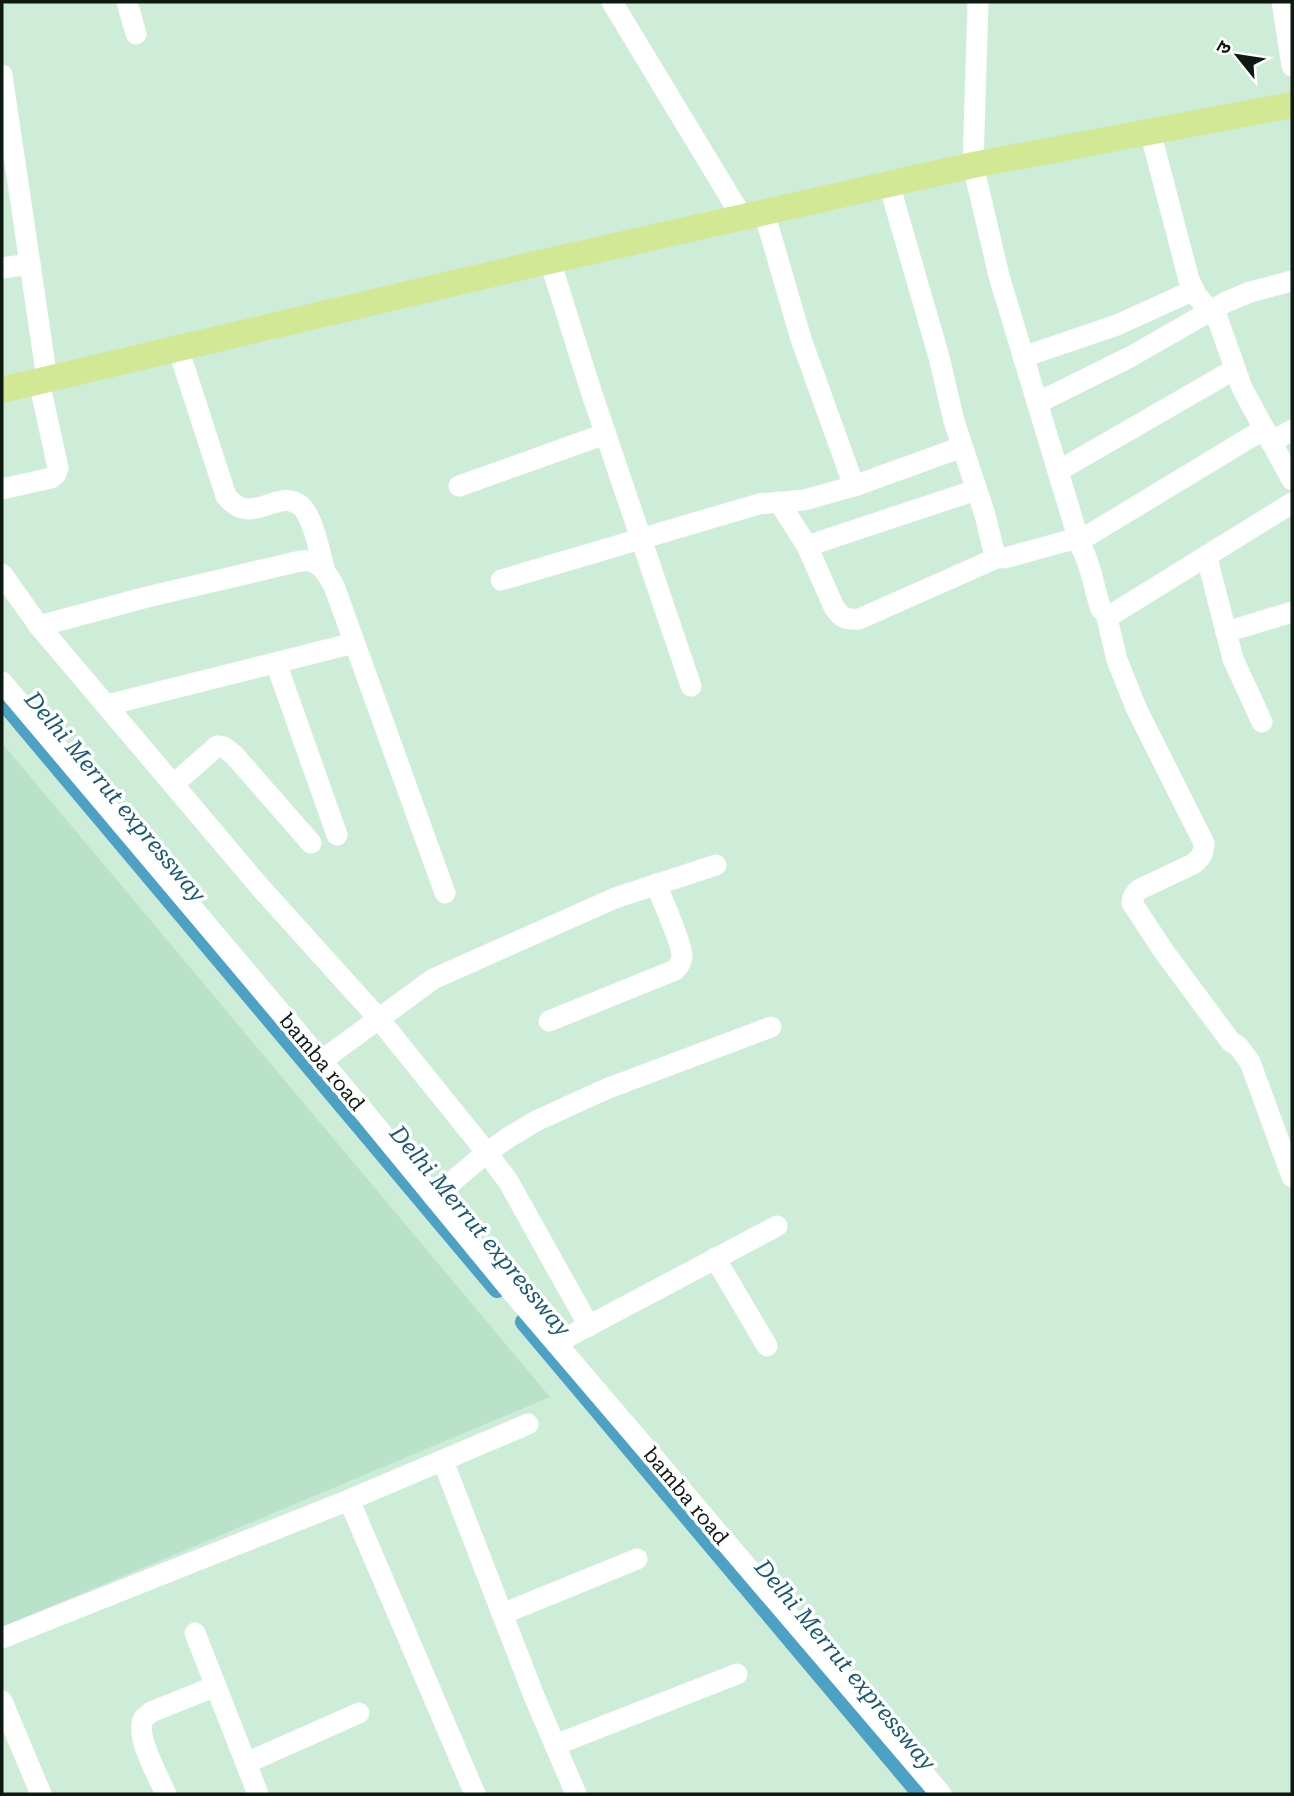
<svg xmlns="http://www.w3.org/2000/svg" width="1294" height="1796" viewBox="0 0 1294 1796" font-family="'Roboto Serif','Noto Sans Devanagari',serif">
<style>
.built{fill:#bae1c9}
.lines{fill:none;stroke-linecap:round;stroke-linejoin:round}
.canal{stroke:#4da1c4;stroke-width:18}
.minor{stroke:#fff;stroke-width:21}
.major{stroke:#d2e894;stroke-width:26}
.labels{text-anchor:middle;dominant-baseline:central;stroke-width:7;stroke-linejoin:round;paint-order:stroke}
.street-label{font-size:21px;fill:#0e1912;stroke:#fff}
.water-label{font-size:23px;font-style:italic;fill:#175972;stroke:#fff}
</style>
<rect width="100%" height="100%" fill="#cdedd9"/>
<polygon class="built" points="2,743 550,1397 2,1627"/>
<g class="lines">
<g class="canal">
<polyline points="2,700 497,1289"/>
<polyline points="524,1322 921,1794"/>
</g>
<g class="minor">
<polyline points="127,2 136,34"/>
<polyline points="612,2 742,217"/>
<polyline points="978,2 973,165 999,276 1079,541 1264,429"/>
<polyline points="1282,2 1292,66"/>
<polyline points="2,75 47,379"/>
<polyline points="1150,131 1189,280 1197,296 1218,320 1242,388 1292,480"/>
<path d="M889,184L939,357L954,421L985,515L994,552L999,557L1005,558L1074,539C1089,549 1094,591 1101,609L1106,614L1111,615L1292,503"/>
<polyline points="764,212 801,339 854,486"/>
<polyline points="550,261 591,391 691,686"/>
<polyline points="2,268 30,264"/>
<path d="M178,348L226,496C252,529 278,486 301,506C313,517 320,553 324,568"/>
<polyline points="1023,357 1117,325 1194,290"/>
<polyline points="1037,403 1130,357 1226,302 1250,292 1292,281"/>
<polyline points="1271,442 1292,430"/>
<polyline points="1058,471 1235,369"/>
<polyline points="459,486 605,434"/>
<polyline points="2,489 51,478 56,474 58,468 39,381"/>
<path d="M779,502L807,546L834,607C841,618 846,620 859,619L999,557"/>
<polyline points="807,546 976,490"/>
<polyline points="1207,558 1233,659 1262,722"/>
<polyline points="2,574 39,626 260,887 379,1019 487,1153 508,1181 589,1326"/>
<polyline points="501,580 759,504 804,500 854,486 962,447"/>
<path d="M1106,614L1117,660L1137,710L1204,843C1204,853 1201,858 1193,864L1138,890L1133,897L1132,903L1165,953L1231,1042L1238,1046L1250,1062L1292,1177"/>
<path d="M39,626L147,597L296,562C317,557 324,568 334,586L445,893"/>
<polyline points="1226,632 1292,612"/>
<polyline points="276,663 337,835"/>
<polyline points="2,682 357,1103 514,1294 941,1794"/>
<polyline points="107,705 354,643"/>
<polyline points="174,784 217,746 224,747 234,755 311,843"/>
<path d="M549,1021L675,970C679,966 682,962 682,955C680,937 663,903 656,884"/>
<polyline points="321,1061 433,979 615,898 716,865"/>
<polyline points="434,1197 480,1158 506,1139 536,1121 606,1089 771,1027"/>
<polyline points="715,1258 767,1346"/>
<polyline points="556,1343 777,1226"/>
<polyline points="443,1461 534,1696 576,1794"/>
<polyline points="349,1500 475,1794"/>
<polyline points="502,1614 637,1559"/>
<polyline points="195,1633 258,1794"/>
<polyline points="2,1638 349,1500 528,1424"/>
<polyline points="2,1701 41,1794"/>
<polyline points="555,1745 737,1674"/>
<polyline points="246,1763 359,1713"/>
<path d="M166,1794C159,1778 135,1736 143,1720C144,1717 149,1714 151,1712L216,1686"/>
</g>
<polyline class="major" points="2,390 518,268 973,165 1292,105"/>
</g>
<g class="labels">
<g class="street-label">
<text transform="translate(322 1062) rotate(50)">bamba road</text>
<text transform="translate(686 1496) rotate(50)">bamba road</text>
</g>
<g class="water-label">
<text transform="translate(115 797) rotate(50)">Delhi Merrut expressway</text>
<text transform="translate(480 1231) rotate(50)">Delhi Merrut expressway</text>
<text transform="translate(845 1665) rotate(50)">Delhi Merrut expressway</text>
</g>
</g>
<rect width="1294" height="1796" fill="none" stroke="#0e1912" stroke-width="7"/>
<g transform="translate(1238 56) rotate(300)" stroke="#ffffff" stroke-width="5" paint-order="stroke">
<path d="M0-5L12 26L0 18L-12 26Z" fill="#0e1912"/>
<text y="-10" font-size="19" font-weight="bold" text-anchor="middle" fill="#0e1912">उ</text>
</g>
</svg>
